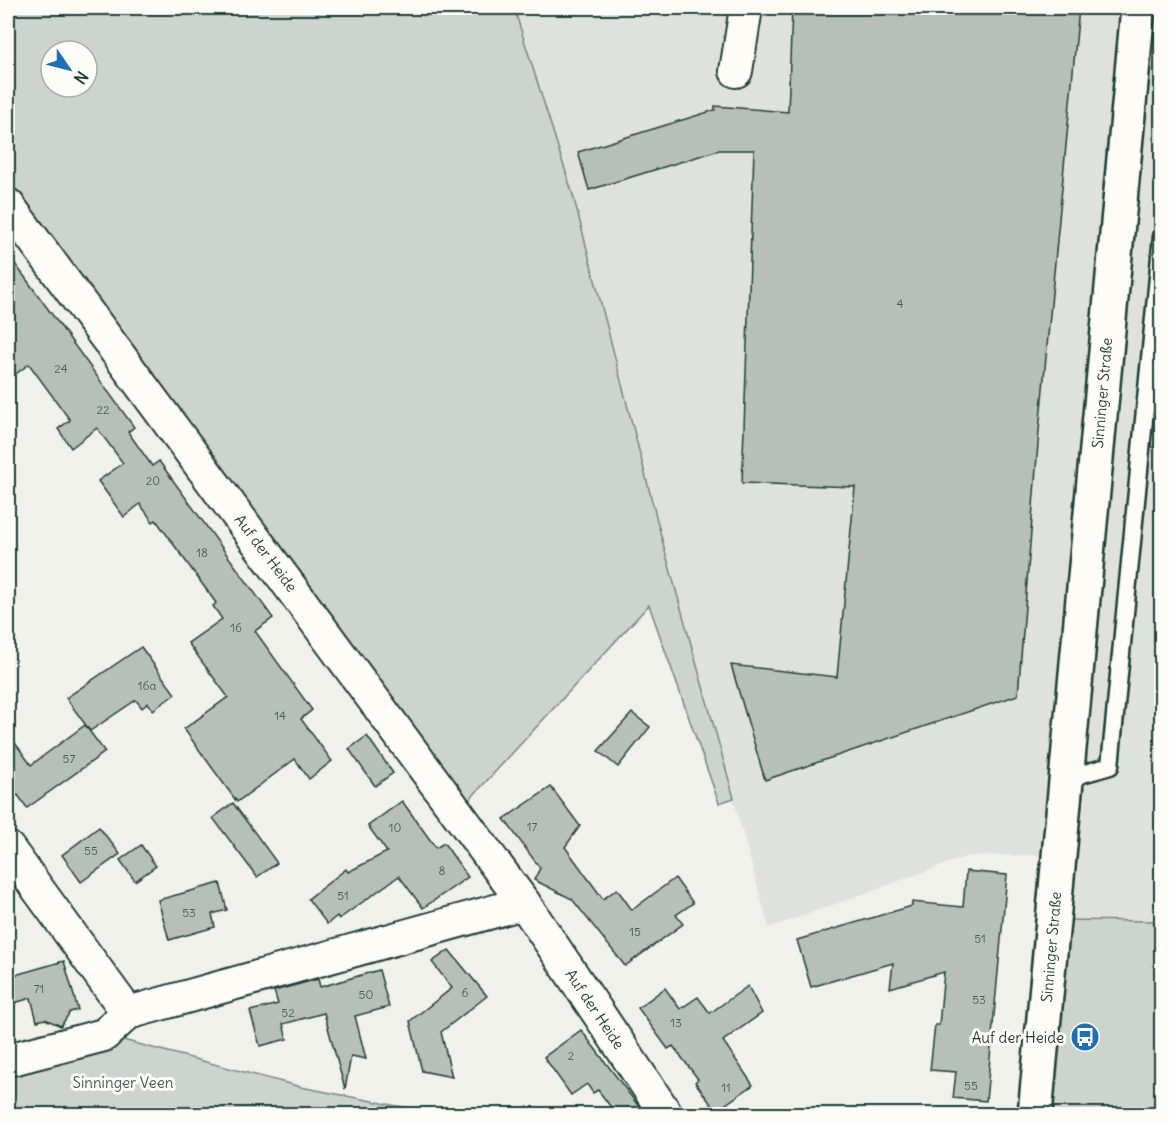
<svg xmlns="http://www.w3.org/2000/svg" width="1169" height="1122" viewBox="0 0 1169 1122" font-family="Delius,sans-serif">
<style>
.built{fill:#dfe2dc}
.green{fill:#cdd3cd;stroke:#768880;stroke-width:1.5;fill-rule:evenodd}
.building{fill:#b6bfb8;stroke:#1f3d34;stroke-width:1.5}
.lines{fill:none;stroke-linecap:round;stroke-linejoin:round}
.lane-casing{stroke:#1f3d34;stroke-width:21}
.street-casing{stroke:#1f3d34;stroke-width:36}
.primary-casing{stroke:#1f3d34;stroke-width:38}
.lane{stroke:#fdfcf7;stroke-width:16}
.street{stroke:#fdfcf7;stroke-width:32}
.primary{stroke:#fdfcf7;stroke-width:33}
.labels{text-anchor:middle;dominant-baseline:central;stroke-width:6;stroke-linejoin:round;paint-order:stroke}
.number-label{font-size:12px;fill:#455e55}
.street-label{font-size:15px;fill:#1f3d34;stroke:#fdfcf7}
.poi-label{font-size:15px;fill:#1f3d34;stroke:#fdfcf7;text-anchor:end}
.park-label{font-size:15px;fill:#425b53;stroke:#fdfcf7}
</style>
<rect width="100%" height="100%" fill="#f0f1eb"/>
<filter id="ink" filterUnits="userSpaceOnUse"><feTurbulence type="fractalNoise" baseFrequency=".0167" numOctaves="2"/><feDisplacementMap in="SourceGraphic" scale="12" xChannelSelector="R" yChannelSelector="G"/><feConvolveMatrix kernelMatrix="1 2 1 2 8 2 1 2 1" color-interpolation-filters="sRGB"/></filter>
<g filter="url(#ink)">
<polygon class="built" points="514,8 1161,8 1161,921 1056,920 1059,855 968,856 769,928 665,551 573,195"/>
<g class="green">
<path d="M8,8H514L573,195L665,551L734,798L719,803L649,605L458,812L8,205ZM51,51H87V87H51Z"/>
<polygon points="1056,920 1161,921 1161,1114 1036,1114"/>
<polygon points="104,1035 301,1087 438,1114 8,1114 8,1060"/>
</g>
<g class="building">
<polygon points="792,8 1079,8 1039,431 1018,695 765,780 731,665 837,677 855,487 742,483 754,150 719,150 589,190 578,152 715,110 715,106 788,112"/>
<polygon points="8,254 134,427 128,432 152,466 159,461 273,618 255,631 312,710 301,719 332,761 309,779 295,759 237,802 184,729 228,697 188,643 222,619 213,606 216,603 156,520 153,522 140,504 124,517 98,481 123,463 97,428 71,448 58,429 70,420 29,364 8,380"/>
<polygon points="141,647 175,694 153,710 148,703 142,708 136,700 90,731 66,698"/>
<polygon points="632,713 650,727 618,767 598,751"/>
<polygon points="85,725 105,752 27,808 18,795 8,802 8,733 31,765"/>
<polygon points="367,736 393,773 375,786 349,749"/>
<polygon points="551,787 580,826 565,847 603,899 617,889 632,910 675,878 693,903 676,915 683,924 625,966 572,899 534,880 540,868 504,819"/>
<polygon points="402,801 436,848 444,843 468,877 423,908 399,876 339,919 337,916 327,924 308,899 346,869 348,872 387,852 368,826"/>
<polygon points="233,803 277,863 257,877 213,818"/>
<polygon points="99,827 120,854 81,882 62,855"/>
<polygon points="141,845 156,866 135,881 120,860"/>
<polygon points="966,871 1007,875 986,1101 953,1098 956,1072 930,1070 935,1025 939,1025 944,972 890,988 893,963 811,987 797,940 912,906 912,902 963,907"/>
<polygon points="220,883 227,910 212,914 215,927 169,940 158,900"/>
<polygon points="449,950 487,996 441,1032 452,1077 422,1071 410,1021 452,988 432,962"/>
<polygon points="64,961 78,1010 70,1012 61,1026 45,1019 37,1021 31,998 8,1005 8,977"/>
<polygon points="379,970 389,1007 355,1016 366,1059 351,1056 345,1089 324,1013 283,1024 287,1039 260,1046 250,1011 278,1004 274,991 318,979 320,987"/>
<polygon points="748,986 762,1013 723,1041 753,1085 716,1111 695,1082 698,1079 673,1046 668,1049 638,1008 665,988 680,1009 698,997 710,1013"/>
<polygon points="581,1030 640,1108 632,1114 616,1114 598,1090 593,1093 587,1084 571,1095 544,1057"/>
</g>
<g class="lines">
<g class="lane-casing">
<polyline id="lane" points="1065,779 1110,766 1162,236"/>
</g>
<g class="street-casing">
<g id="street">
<polyline points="736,71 746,8"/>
<polyline points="8,205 524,903 128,1013 104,1035 8,1060"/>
<polyline points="8,848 128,1013"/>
<polyline points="524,903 666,1114"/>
</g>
</g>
<g class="primary-casing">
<polyline id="primary" points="1035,1114 1138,8"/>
</g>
<use href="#lane" class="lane"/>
<use href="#street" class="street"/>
<use href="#primary" class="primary"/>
</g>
</g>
<defs>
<g id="bus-disc" transform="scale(1.5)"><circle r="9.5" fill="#1f6fb2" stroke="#fdfcf7"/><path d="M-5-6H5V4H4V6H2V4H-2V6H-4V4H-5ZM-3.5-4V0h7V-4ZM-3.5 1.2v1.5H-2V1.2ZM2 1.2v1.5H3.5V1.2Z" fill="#fff"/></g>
</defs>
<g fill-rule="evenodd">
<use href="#bus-disc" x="1085" y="1037"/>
</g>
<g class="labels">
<g class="number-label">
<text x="900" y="303">4</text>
<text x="61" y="368">24</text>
<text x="103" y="409">22</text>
<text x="153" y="480">20</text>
<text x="202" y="552">18</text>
<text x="236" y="627">16</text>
<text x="147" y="685">16a</text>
<text x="280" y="715">14</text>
<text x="69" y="758">57</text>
<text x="532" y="826">17</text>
<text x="395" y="827">10</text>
<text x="91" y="850">55</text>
<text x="442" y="870">8</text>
<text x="343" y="895">51</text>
<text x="189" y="912">53</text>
<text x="635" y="931">15</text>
<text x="980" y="938">51</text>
<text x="39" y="988">71</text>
<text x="465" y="992">6</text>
<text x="366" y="994">50</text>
<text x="979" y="999">53</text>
<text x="288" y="1012">52</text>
<text x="676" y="1022">13</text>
<text x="571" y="1055">2</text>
<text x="971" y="1085">55</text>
<text x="726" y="1087">11</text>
</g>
<g class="street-label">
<text transform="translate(1102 393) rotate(-85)">Sinninger Straße</text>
<text transform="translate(266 553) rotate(53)">Auf der Heide</text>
<text transform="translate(1051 947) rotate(-85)">Sinninger Straße</text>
<text transform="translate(595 1009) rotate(56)">Auf der Heide</text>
</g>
<g class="poi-label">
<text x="1064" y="1037">Auf der Heide</text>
</g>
<g class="park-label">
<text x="123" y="1082">Sinninger Veen</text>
</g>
</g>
<rect width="1169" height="1122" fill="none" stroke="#fdfcf7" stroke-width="30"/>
<rect x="15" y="15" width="1139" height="1092" fill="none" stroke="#1f3d34" stroke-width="2" filter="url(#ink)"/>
<g transform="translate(69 69) rotate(125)"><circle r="28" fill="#fdfcf7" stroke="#a4b0a9" stroke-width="1.5"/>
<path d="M0-4.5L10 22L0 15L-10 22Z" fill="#1f6fb2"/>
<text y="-9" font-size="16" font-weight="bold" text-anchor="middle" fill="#1f3d34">N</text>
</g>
</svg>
